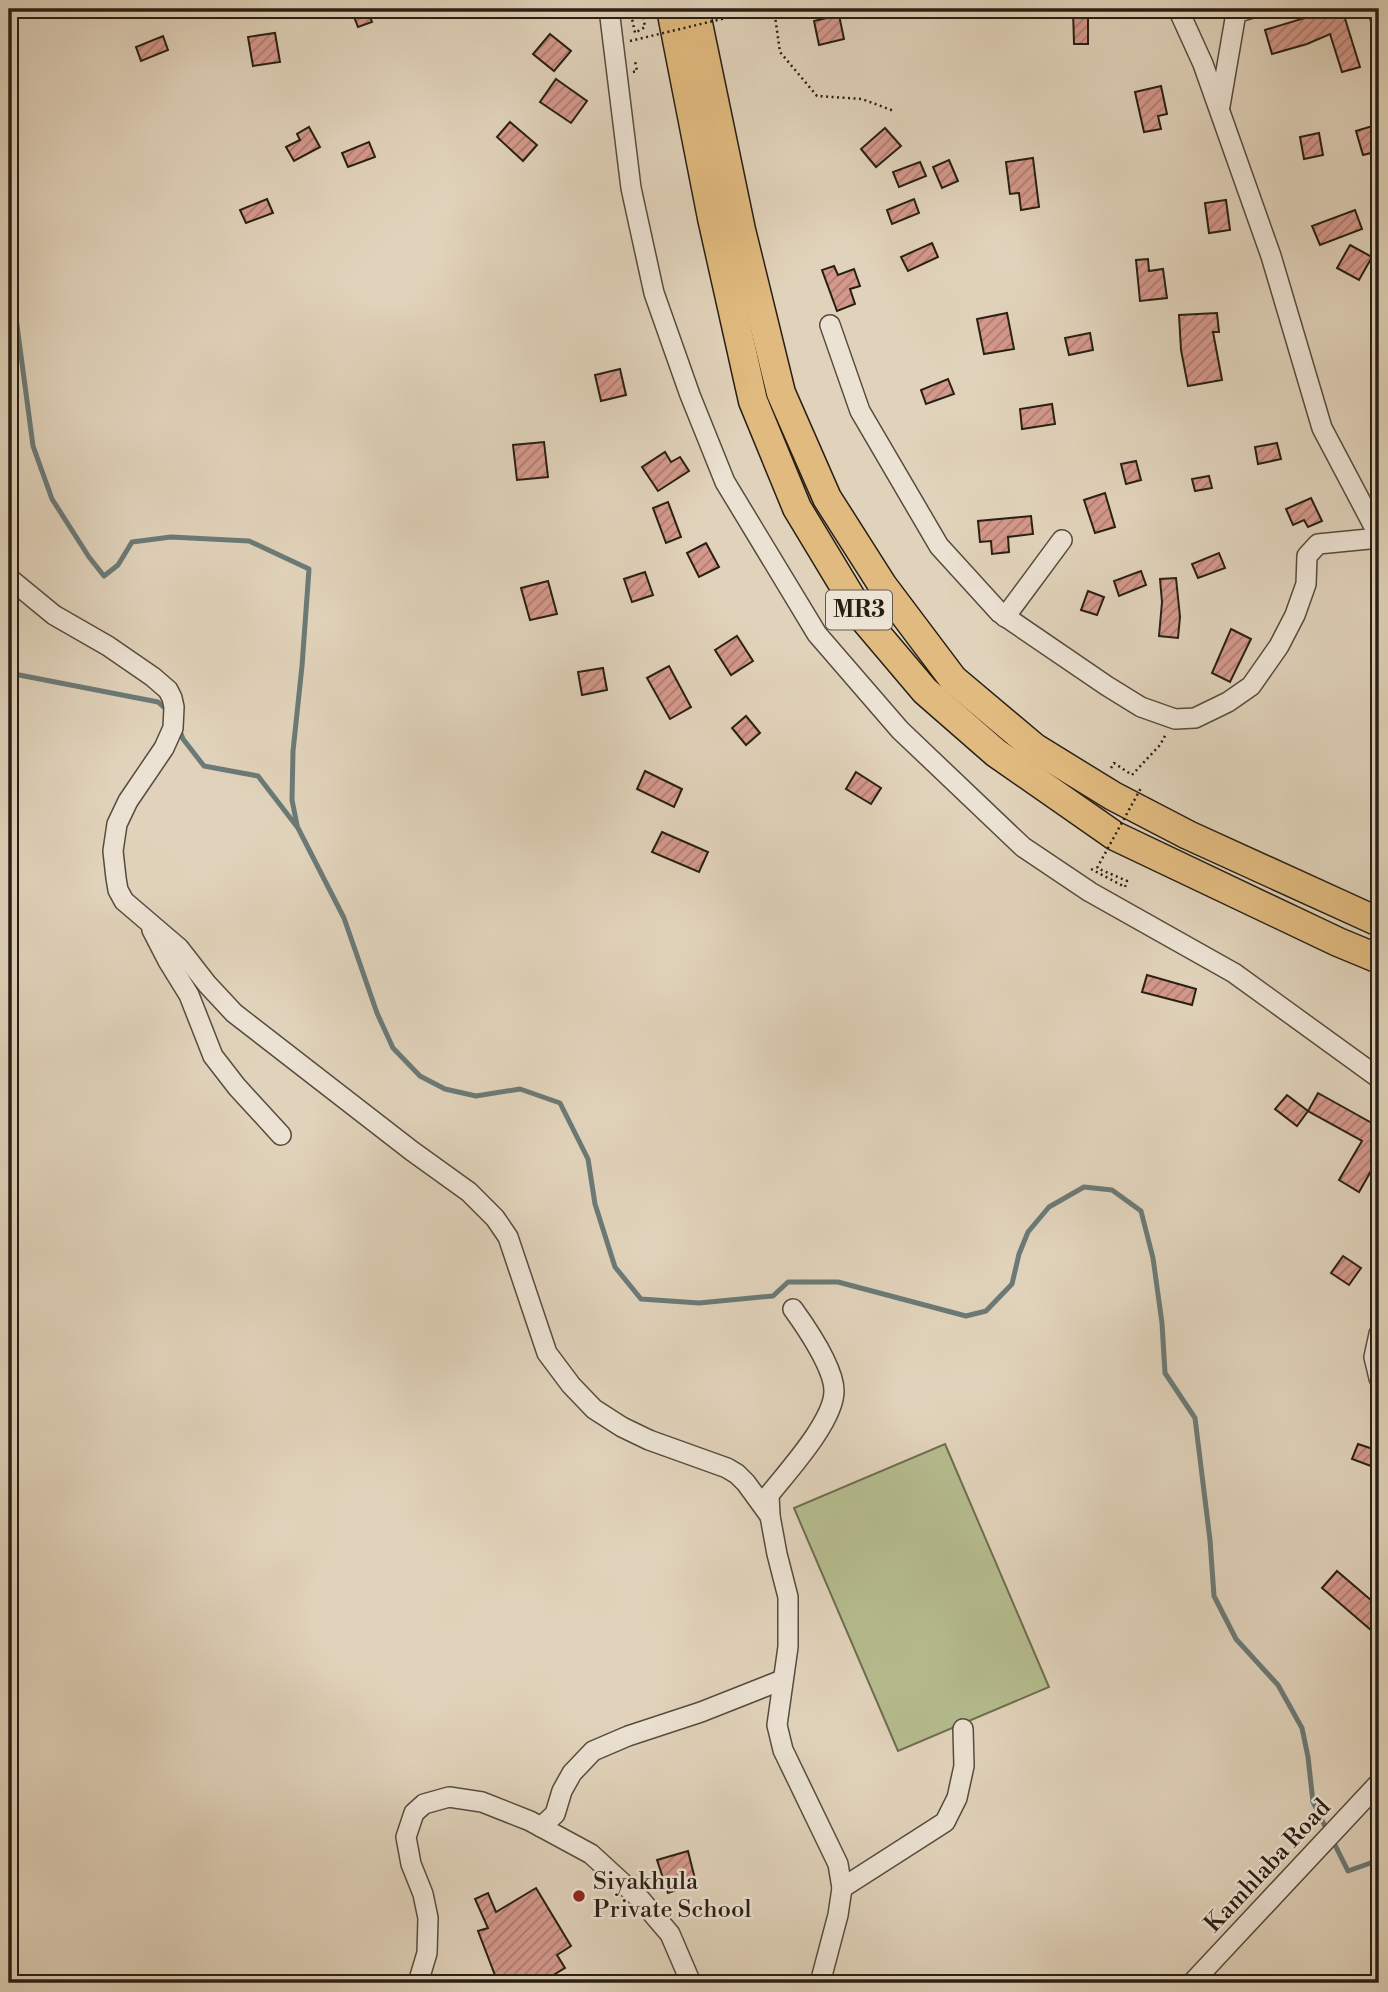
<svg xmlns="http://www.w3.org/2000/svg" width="1388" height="1992" viewBox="0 0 1388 1992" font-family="'Libre Bodoni',serif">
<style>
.garden{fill:#b5bc8e;stroke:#6e6e50;stroke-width:2}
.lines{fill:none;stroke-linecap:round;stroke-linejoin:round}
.stream{stroke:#6b7a77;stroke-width:5}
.building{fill:url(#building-hatch);stroke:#281f13;stroke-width:2}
.minor-casing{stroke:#564c3d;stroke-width:22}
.highway-casing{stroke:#281f13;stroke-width:31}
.path{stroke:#281f13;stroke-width:2.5;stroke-dasharray:2 3.5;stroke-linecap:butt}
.minor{stroke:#ece2d3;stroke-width:19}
.highway{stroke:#e0ba7e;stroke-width:28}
.path-bridge{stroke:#281f13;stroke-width:2.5;stroke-dasharray:2 3.5;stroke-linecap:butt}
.poi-dot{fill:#8f2418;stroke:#ece2d3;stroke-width:2.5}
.labels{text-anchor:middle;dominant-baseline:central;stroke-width:5;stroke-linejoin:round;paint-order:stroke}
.shield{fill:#ece2d3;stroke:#635a4d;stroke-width:2}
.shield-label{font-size:23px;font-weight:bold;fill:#281f13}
.street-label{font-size:24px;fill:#281f13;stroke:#ece2d3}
.poi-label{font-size:24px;fill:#281f13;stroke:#ece2d3;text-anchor:start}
</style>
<defs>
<pattern id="building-hatch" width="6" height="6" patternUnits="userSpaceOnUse" patternTransform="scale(1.75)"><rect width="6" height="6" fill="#d5998c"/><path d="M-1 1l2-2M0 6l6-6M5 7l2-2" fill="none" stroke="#ad7c71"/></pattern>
</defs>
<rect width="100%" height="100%" fill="#e1d3bb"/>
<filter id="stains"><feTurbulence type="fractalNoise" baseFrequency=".00286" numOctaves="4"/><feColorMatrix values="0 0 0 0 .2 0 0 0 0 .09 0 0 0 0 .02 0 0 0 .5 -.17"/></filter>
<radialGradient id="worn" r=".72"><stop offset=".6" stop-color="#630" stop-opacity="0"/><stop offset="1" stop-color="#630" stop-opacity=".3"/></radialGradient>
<polygon class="garden" points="945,1444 1049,1687 898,1751 794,1508"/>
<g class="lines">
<g class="stream">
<polyline points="9,265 33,446 52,499 89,557 104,576 118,565 132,542 171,537 249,541 309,569 302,666 293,751 292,800 297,825"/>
<polyline points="9,673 158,702 169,712"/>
<polyline points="179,729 183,739 204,766 258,776 298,828 344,918 377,1013 393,1048 420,1076 445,1089 476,1096 520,1089 560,1103 588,1159 595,1204 615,1267 641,1299 699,1303 773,1296 788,1282 838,1282 966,1316 986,1311 1012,1284 1019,1254 1028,1232 1049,1207 1084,1187 1112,1190 1141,1211 1153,1258 1162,1323 1165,1373 1195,1418 1210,1540 1214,1596 1236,1639 1278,1685 1302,1728 1308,1757 1313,1802 1328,1832"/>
<polyline points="1333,1841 1348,1871 1379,1860"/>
</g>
</g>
<g class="building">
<polygon points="351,9 367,9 372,22 358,27"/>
<polygon points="1073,9 1088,9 1088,44 1074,44"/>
<polygon points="1325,9 1342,9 1360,67 1342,72 1330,34 1307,44 1272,54 1265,30 1308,17 1307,15"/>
<polygon points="839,15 844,39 819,45 814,21"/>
<polygon points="275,33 280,62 253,66 248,37"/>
<polygon points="550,34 571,51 554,71 533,54"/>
<polygon points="163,36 168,50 141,61 136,47"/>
<polygon points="556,79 587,101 571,123 540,102"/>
<polygon points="1161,86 1167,114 1158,116 1161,129 1144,132 1135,92"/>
<polygon points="510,122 537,145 523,161 497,137"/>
<polygon points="1379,124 1379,151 1363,155 1356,131"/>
<polygon points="309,127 320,147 294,161 286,147 300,140 297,134"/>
<polygon points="885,128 901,146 876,167 861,149"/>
<polygon points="1319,133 1323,155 1304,159 1300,137"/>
<polygon points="369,142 375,157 348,167 342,153"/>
<polygon points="1033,158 1039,207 1021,210 1019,193 1010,194 1006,162"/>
<polygon points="949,160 958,181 942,188 933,167"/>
<polygon points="920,162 926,176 899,187 893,172"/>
<polygon points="267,199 273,213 246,223 240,210"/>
<polygon points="914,199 919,213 892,224 887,210"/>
<polygon points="1226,200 1230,230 1209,233 1205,203"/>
<polygon points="1355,210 1362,229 1320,245 1312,226"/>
<polygon points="932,243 938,257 908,271 901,257"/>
<polygon points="1350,245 1372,257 1359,280 1337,268"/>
<polygon points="1148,259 1149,271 1163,269 1167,298 1140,301 1136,260"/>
<polygon points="834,266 838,275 854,269 860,286 850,289 855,304 837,311 822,270"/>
<polygon points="1007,313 1014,349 984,354 977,319"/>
<polygon points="1217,313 1219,332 1213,332 1222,380 1188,386 1181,350 1179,315"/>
<polygon points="1090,333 1093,350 1069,355 1065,338"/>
<polygon points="620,369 626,395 601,401 595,375"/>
<polygon points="948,379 954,394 926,404 921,390"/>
<polygon points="1052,404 1055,424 1022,429 1020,409"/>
<polygon points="544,442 548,477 517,480 513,445"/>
<polygon points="1277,443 1281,459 1258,464 1255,447"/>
<polygon points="665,452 671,462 680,457 689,471 658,491 642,467"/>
<polygon points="1136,461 1141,480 1126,484 1121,464"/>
<polygon points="1209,476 1212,488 1195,491 1192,479"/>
<polygon points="1105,493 1115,527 1095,533 1084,500"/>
<polygon points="1311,498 1322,521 1308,527 1304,520 1293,525 1286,509"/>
<polygon points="668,502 681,537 666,543 653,508"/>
<polygon points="1031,516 1033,534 1008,537 1009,552 992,554 991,541 980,542 978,521"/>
<polygon points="706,543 719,567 699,577 687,553"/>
<polygon points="1219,553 1225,568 1198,578 1192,564"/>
<polygon points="1141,571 1146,585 1119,596 1114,581"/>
<polygon points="645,572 653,595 632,602 624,579"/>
<polygon points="1176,578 1180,617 1178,638 1159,636 1162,602 1160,579"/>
<polygon points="548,581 557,614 530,620 521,588"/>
<polygon points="1088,591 1104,597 1097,615 1081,610"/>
<polygon points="1231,629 1251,639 1230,682 1212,673"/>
<polygon points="737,636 753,661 731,675 715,650"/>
<polygon points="669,666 691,707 670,719 647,678"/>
<polygon points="603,668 607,690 582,695 578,672"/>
<polygon points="746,716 760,733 746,745 732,728"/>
<polygon points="645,771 682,789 674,807 637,789"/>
<polygon points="856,772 881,788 871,804 846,789"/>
<polygon points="662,832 708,852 699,872 652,852"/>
<polygon points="1147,975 1196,989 1192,1005 1142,992"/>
<polygon points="1318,1093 1379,1127 1379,1157 1359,1192 1339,1180 1362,1141 1308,1111"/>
<polygon points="1287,1095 1308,1111 1297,1126 1275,1109"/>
<polygon points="1343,1256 1361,1268 1349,1285 1331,1273"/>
<polygon points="1358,1444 1379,1451 1379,1469 1352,1459"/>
<polygon points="1337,1571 1379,1607 1379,1637 1322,1588"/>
<polygon points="688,1851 696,1883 668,1893 657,1860"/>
<polygon points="536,1888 571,1946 557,1955 565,1968 540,1983 498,1983 478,1931 488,1928 475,1899 488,1893 496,1912"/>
</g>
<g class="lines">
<g class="minor-casing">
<g id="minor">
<polyline points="609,9 631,188 654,293 690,395 725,482 817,634 900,730 1023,847 1090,892 1234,973 1379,1078"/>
<polyline points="1178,9 1203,64 1271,256 1322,428 1379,536"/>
<polyline points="1377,9 1379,15"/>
<polyline points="1220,106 1236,13 1249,9"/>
<polyline points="830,325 860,411 939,546 1000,613 1107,686 1141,707 1175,719 1195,718 1228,702 1251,686 1279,646 1295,615 1306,584 1307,556 1318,544 1379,538"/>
<polyline points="9,578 54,615 108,646 153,677 168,690 172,698 174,707 173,728 164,748 128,801 117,824 113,851 116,878 118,890 124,901 179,948 207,984 234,1013 412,1151 469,1192 495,1218 508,1237 547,1353 571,1385 594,1409 622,1427 649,1440 727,1468 737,1474 746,1483 770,1516"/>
<polyline points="1005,617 1062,540"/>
<polyline points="152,930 168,961 189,995 213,1056 237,1087 281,1135"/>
<path d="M793,1309C806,1327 834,1368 834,1391C834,1421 788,1471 769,1495L770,1516L777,1554L788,1597V1647L777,1725L783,1750L838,1864L842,1888L838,1915L820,1983"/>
<polyline points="1379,1334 1374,1357 1379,1378"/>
<polyline points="541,1827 555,1814 562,1791 572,1773 593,1751 628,1736 701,1712 782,1680"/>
<polyline points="842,1888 945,1822 957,1798 964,1766 963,1729"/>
<polyline points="418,1983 427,1953 428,1918 423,1894 411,1864 406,1837 414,1813 424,1804 449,1797 482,1802 530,1821 591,1854 640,1899 670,1934 691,1983"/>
<polyline points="1192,1983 1379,1783"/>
</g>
</g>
<g class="highway-casing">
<g id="highway">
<polyline points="671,9 712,218 753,401 797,508 864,619 925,691 996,753 1115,836 1338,942 1379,959"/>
<polyline points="695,9 741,230 781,393 827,498 883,586 953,679 1035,748 1113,796 1188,835 1379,922"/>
</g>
</g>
<g class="path">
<polyline points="630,9 635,33 645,27 642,9"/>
<polyline points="774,9 780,52 817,96 862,99 894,111"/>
<polyline points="751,12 764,9"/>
<polyline points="633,72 637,71 635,61"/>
<polyline points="1111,768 1114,763 1132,775 1160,745 1166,734"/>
<polyline points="1091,869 1125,887 1127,881 1097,868"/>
</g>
<use href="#minor" class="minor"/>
<use href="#highway" class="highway"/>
<g class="path-bridge">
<polyline points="630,41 751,12"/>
<polyline points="1097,868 1141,788"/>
</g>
</g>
<circle class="poi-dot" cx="579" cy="1896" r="7"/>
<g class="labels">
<rect class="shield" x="826" y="590.5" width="66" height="39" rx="5"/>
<g class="shield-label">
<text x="859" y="610">MR3</text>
</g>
<g class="street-label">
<text transform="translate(1268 1866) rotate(-47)">Kamhlaba Road</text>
</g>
<g class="poi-label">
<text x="593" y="1882">Siyakhula<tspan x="593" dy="28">Private School</tspan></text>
</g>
</g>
<rect width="1388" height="1992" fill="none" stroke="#e1d3bb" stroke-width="35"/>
<rect x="10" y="10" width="1367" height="1971" fill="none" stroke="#281f13" stroke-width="3.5"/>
<rect x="18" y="18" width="1353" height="1957" fill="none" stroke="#281f13" stroke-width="2"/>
<rect width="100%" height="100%" filter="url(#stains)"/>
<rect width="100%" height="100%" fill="url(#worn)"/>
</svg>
